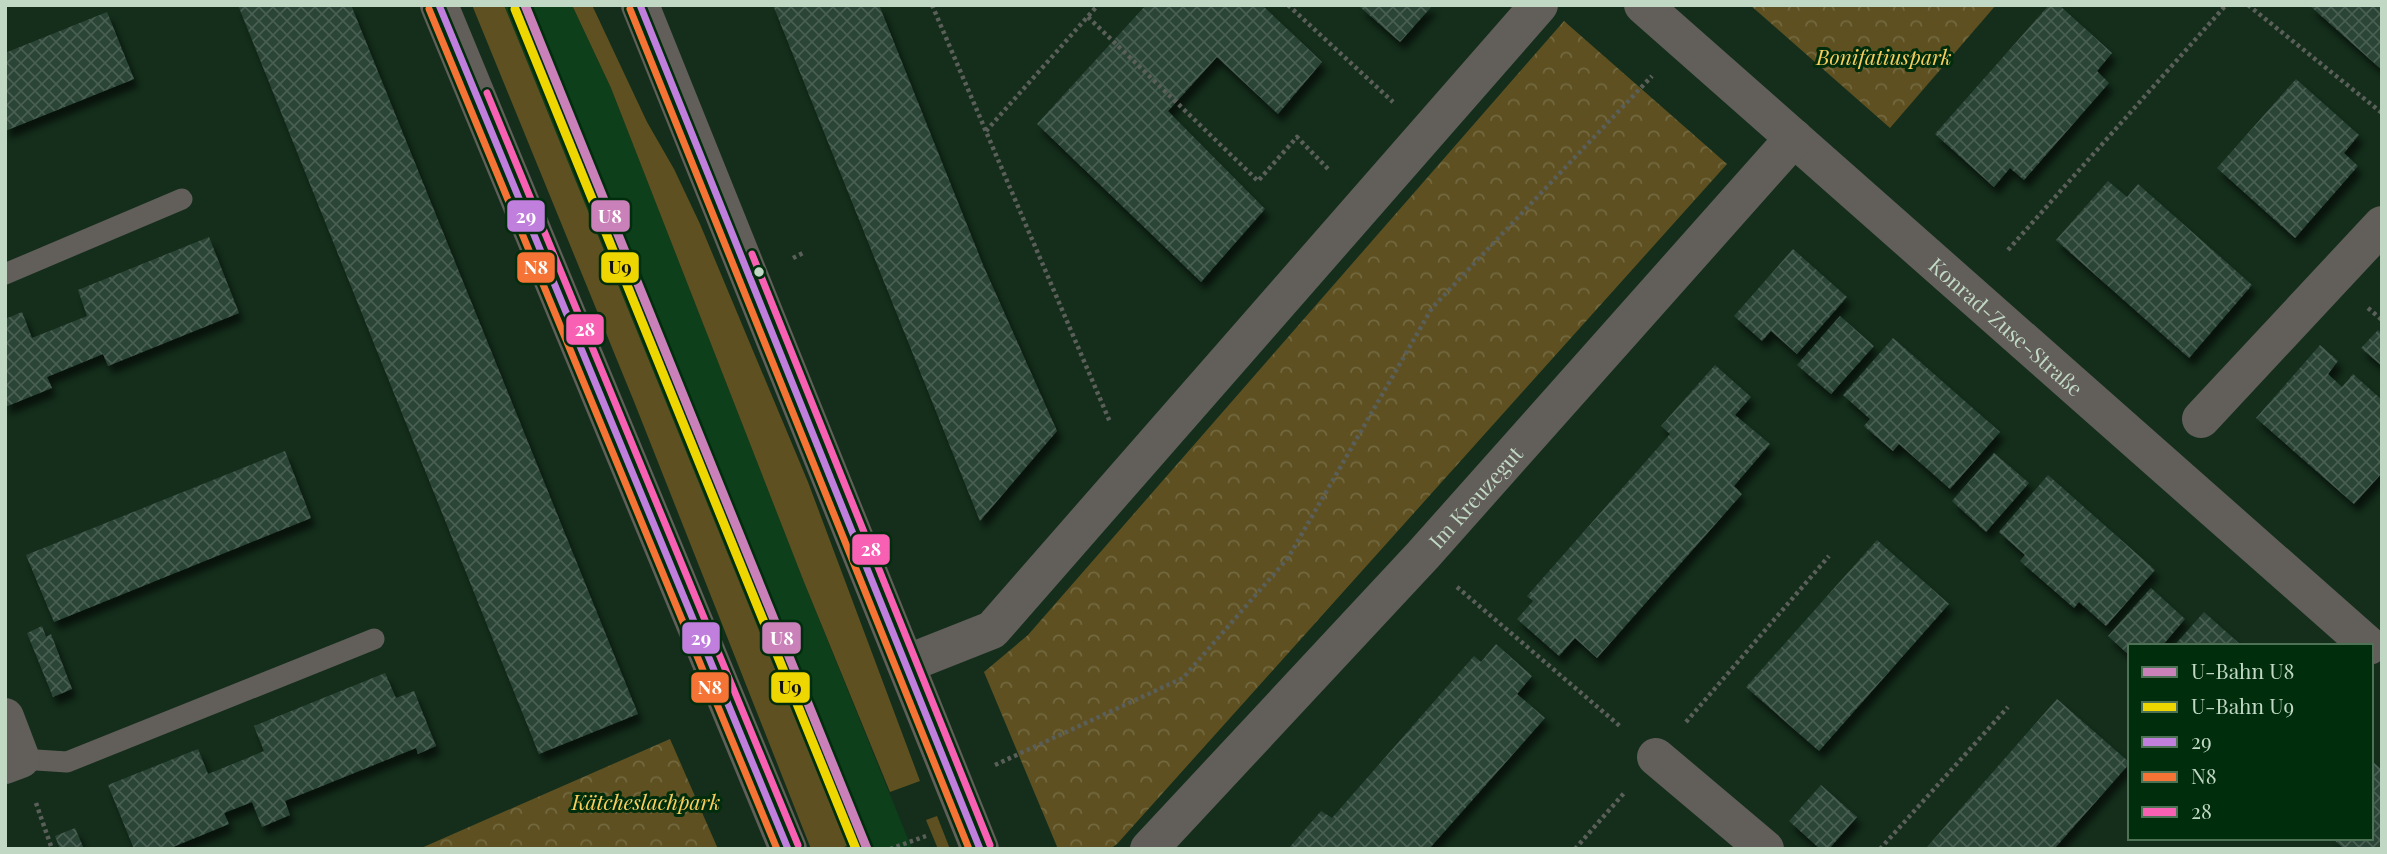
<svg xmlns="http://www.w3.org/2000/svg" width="2387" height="854" viewBox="0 0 2387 854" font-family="'Playfair Display',serif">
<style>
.built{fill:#0d3f1b}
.green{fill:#5e5021}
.park{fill:url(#park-crowns)}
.building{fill:url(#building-cross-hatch);filter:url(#shadow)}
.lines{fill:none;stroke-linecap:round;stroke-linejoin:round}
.path{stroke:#5b5f59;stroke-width:4.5;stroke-dasharray:3.5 3.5;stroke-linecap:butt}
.lane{stroke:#625e5a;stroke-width:21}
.street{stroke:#625e5a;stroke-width:38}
.bus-1-casing{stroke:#002d0c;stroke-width:12}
.bus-2-casing{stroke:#002d0c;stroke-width:12}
.bus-3-casing{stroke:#002d0c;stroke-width:12}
.bus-1{stroke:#c07fdc;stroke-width:7}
.bus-2{stroke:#f57335;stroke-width:7}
.bus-3{stroke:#f860b3;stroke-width:7}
.metro-1-casing{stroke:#002d0c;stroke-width:14}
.metro-2-casing{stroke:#002d0c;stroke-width:14}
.metro-1{stroke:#ca80b8;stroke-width:9}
.metro-2{stroke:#eed700;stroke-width:9}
.bus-dot{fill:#c1d9c4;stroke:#002d0c;stroke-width:2.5}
.labels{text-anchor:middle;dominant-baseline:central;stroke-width:6;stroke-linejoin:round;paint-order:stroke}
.park-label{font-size:21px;font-style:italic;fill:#f9ce5d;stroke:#002d0c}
.street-label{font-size:21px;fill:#c1d9c4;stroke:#002d0c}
.line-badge{stroke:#002d0c;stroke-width:2.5}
.badge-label{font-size:19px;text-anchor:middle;font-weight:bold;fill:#fff}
.pale-badge-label{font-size:19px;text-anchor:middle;font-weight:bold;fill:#111}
</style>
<defs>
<pattern id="park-crowns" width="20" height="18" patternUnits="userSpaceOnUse" patternTransform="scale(1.75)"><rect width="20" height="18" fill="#5e5021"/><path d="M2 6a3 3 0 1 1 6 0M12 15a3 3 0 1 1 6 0" fill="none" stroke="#736940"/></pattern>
<pattern id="building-cross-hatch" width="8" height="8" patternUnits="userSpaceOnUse" patternTransform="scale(1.75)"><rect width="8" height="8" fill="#2b4436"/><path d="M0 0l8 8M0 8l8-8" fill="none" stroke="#485e51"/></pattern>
<filter id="shadow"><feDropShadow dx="4.5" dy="8" stdDeviation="3.5" flood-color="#0009"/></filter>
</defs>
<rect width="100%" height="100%" fill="#142e1b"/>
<polygon class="built" points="504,5 572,5 611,88 804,582 912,849 848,849"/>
<g class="green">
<polygon points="472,5 504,5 847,846 838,849 811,849 635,404"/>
<polygon points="572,5 592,5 647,122 674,169 700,224 808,482 920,781 890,792 804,582 611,88"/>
<polygon points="937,816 950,849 938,849 926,820"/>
</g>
<g class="park">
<polygon points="1750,5 1996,5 1890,128"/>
<polygon points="1564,21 1727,164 1117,844 1110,849 1058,849 984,672 1028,635"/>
<polygon points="670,739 718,849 419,849"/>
</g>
<g class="building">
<polygon points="238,5 351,5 638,714 539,754"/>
<polygon points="773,5 879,5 983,265 1057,431 980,521"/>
<polygon points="1146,5 1262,5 1322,62 1278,114 1217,57 1168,111 1265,209 1201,282 1037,124"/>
<polygon points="1358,5 1433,5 1400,42"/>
<polygon points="2049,5 2059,5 2112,53 2097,71 2109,83 2024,180 2010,168 1994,187 1935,134"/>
<polygon points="2309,5 2382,5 2382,70"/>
<polygon points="107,12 134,79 5,131 5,53"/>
<polygon points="2296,79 2359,135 2344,153 2358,166 2295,238 2217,168"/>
<polygon points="2108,181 2127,197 2138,184 2252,285 2189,358 2056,240"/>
<polygon points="209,237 239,313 108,366 103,354 47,377 52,388 5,407 5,319 22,312 32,338 87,316 78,290"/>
<polygon points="1793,249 1847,297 1797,354 1771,331 1762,341 1734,316"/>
<polygon points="1840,316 1874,346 1831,394 1797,365"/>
<polygon points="2378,330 2382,334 2382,366 2361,348"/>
<polygon points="1893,338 2000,432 1950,489 1899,444 1893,451 1864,426 1870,419 1843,395"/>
<polygon points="2320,345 2338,361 2328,374 2342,387 2353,374 2382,400 2382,473 2354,504 2256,418"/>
<polygon points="1715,365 1751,397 1735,415 1770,444 1734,486 1742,494 1597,658 1575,638 1559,656 1517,619 1533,601 1527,596 1670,434 1661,426"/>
<polygon points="285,451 311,518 54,622 26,555"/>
<polygon points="1994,453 2029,483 1986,532 1952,501"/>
<polygon points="2048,475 2155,570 2106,626 2079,602 2074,608 2020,561 2025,555 1999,532"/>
<polygon points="1877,540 1949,604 1819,751 1746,687"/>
<polygon points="2151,588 2185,619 2162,646 2130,646 2130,656 2108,636"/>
<polygon points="2204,612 2242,646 2174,646"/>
<polygon points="42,626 46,637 51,634 72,689 53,697 27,633"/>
<polygon points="1496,644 1532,676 1517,694 1545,718 1429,849 1288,849 1321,811 1332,818 1474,656 1481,662"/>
<polygon points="385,673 396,698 414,691 436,746 418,754 416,748 285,801 290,815 262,827 252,802 224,813 229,824 168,849 134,849 108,785 198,749 208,774 245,759 264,751 254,726"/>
<polygon points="2057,699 2130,763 2054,849 1929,849 1927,847"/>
<polygon points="2371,760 2382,770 2382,849 2344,849 2332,838 2371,838"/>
<polygon points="1821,785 1857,817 1829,849 1820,849 1789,821"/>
<polygon points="75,828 84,849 60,849 55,836"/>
</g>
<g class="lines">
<g class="path">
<polyline points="932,5 1110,422"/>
<polyline points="1288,5 1393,102"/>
<polyline points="2248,5 2382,113"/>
<polyline points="1088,17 1258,181 1297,137 1330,171"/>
<polyline points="986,131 1098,5"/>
<polyline points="2008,250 2226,5"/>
<polyline points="793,258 805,252"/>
<polyline points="2368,308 2382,320"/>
<polyline points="1457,587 1621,727"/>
<polyline points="1686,722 1829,556"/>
<polyline points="995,765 1183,678 1288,558 1432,308 1652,76"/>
<polyline points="36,803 52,849"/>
<polyline points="890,849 926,836"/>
<polyline points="1575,849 1625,792"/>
<polyline points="1880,849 2008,707"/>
</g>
<g class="lane">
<polyline points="5,274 182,199"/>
<polyline points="21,759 67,762 374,639"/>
</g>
<g class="street">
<polyline points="439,5 788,849"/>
<polyline points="640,5 980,849"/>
<path id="s1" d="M1643,5L2369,646"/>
<polyline points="2201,419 2382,225"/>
<polyline points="906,664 992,630 1539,5"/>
<polyline points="5,717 21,759 5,765"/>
<polyline points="1656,757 1765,849"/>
<path id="s2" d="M1149,849L1423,555L1794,138"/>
</g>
<g class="bus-1-casing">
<g id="bus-1">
<polyline points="439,5 788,849"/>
<polyline points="640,5 980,849"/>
</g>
</g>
<g class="bus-2-casing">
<g id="bus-2">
<polyline points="429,9 777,849"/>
<polyline points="630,9 969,849"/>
</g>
</g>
<g class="bus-3-casing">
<g id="bus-3">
<polyline points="487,93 798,845"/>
<polyline points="752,254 990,845"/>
</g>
</g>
<use href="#bus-1" class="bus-1"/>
<use href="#bus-2" class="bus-2"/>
<use href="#bus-3" class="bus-3"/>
<g class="metro-1-casing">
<polyline id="metro-1" points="525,5 867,849"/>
</g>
<g class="metro-2-casing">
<polyline id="metro-2" points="515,9 856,849"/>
</g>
<use href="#metro-1" class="metro-1"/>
<use href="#metro-2" class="metro-2"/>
</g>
<circle class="bus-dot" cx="759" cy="272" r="6"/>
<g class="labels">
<g class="park-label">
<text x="1884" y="56">Bonifatiuspark</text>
<text x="646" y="801">Kätcheslachpark</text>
</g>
<g class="street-label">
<text stroke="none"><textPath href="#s1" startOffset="485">Konrad-Zuse-Straße</textPath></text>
<text stroke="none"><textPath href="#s2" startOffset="480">Im Kreuzegut</textPath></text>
</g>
</g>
<g class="line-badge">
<rect x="506" y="199" width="40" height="34" rx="7" fill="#c07fdc"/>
<rect x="590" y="199" width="41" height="34" rx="7" fill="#ca80b8"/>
<rect x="516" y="251" width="40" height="33" rx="7" fill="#f57335"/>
<rect x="600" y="251" width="40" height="33" rx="7" fill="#eed700"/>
<rect x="565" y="313" width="40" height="33" rx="7" fill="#f860b3"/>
<rect x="851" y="533" width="40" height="33" rx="7" fill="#f860b3"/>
<rect x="681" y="621" width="40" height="34" rx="7" fill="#c07fdc"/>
<rect x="761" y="621" width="41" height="34" rx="7" fill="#ca80b8"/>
<rect x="690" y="671" width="40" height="33" rx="7" fill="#f57335"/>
<rect x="770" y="671" width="41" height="33" rx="7" fill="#eed700"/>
</g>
<g class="badge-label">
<text x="526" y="223">29</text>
<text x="610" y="223">U8</text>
<text x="536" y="274">N8</text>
<text x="585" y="336">28</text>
<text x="871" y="556">28</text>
<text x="701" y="645">29</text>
<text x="782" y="645">U8</text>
<text x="710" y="694">N8</text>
</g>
<g class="pale-badge-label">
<text x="620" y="274">U9</text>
<text x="790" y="694">U9</text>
</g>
<rect width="2387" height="854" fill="none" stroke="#c1d9c4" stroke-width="14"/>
<rect x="2128" y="644" width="245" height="196" fill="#002d0c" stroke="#4d7256" stroke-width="2"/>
<rect x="2142" y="667" width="35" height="10" fill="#ca80b8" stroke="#4d7256" stroke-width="2"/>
<text x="2191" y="679" font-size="21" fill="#c1d9c4">U-Bahn U8</text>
<rect x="2142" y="702" width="35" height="10" fill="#eed700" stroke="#4d7256" stroke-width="2"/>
<text x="2191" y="714" font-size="21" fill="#c1d9c4">U-Bahn U9</text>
<rect x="2142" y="737" width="35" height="10" fill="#c07fdc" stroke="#4d7256" stroke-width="2"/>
<text x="2191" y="749" font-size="21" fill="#c1d9c4">29</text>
<rect x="2142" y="772" width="35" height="10" fill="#f57335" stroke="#4d7256" stroke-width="2"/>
<text x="2191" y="784" font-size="21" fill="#c1d9c4">N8</text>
<rect x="2142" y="807" width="35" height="10" fill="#f860b3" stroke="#4d7256" stroke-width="2"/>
<text x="2191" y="819" font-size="21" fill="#c1d9c4">28</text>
</svg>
